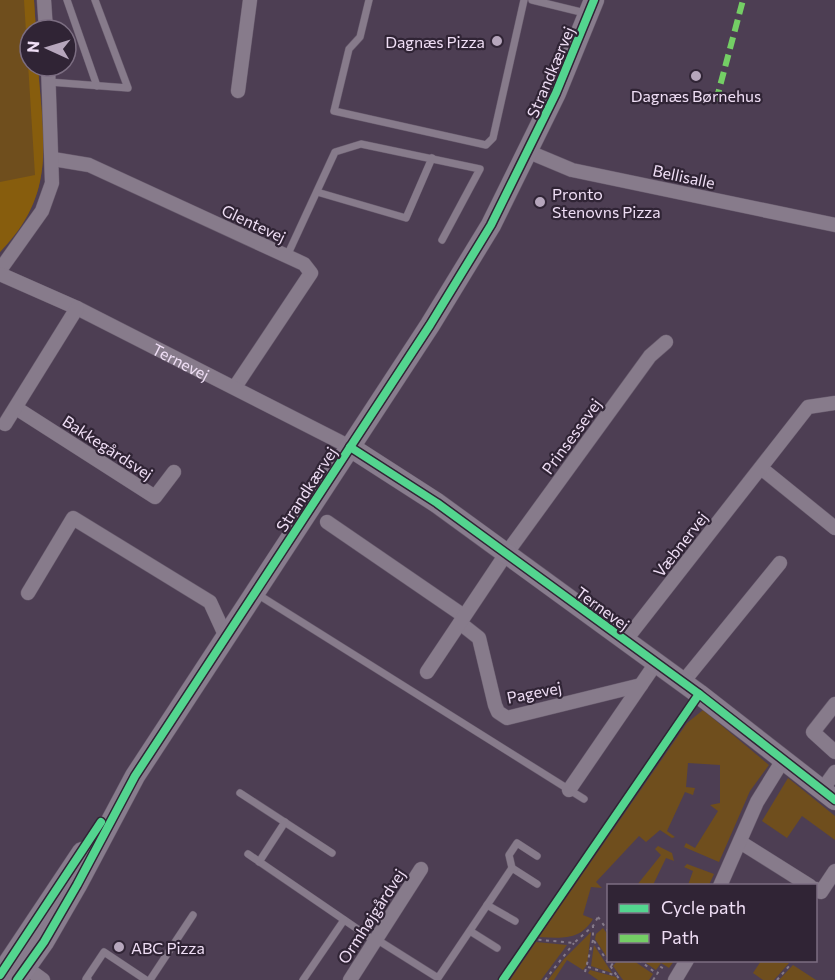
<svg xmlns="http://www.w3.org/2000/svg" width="835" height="980" viewBox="0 0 835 980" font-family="Commissioner,sans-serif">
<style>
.green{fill:#6f4e1d}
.forest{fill:#875d0d}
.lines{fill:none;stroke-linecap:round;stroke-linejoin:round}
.lane-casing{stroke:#685b6d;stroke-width:8}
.street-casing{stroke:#685b6d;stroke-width:15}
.secondary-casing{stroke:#685b6d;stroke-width:21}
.path{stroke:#857a89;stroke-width:2;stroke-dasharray:3 4.5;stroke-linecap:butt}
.lane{stroke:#877b8b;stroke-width:7}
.street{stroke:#877b8b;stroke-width:14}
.secondary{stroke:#887c8d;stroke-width:20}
.quiet{stroke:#74ce65;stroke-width:6;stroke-dasharray:12 6;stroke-linecap:butt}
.cycleway-casing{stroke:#302435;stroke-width:11}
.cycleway{stroke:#53d58f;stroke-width:8}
.poi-dot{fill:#b6a6bc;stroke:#302435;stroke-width:2}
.labels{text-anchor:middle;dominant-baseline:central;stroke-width:4.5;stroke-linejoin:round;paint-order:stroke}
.poi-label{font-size:16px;fill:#efdef5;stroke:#302435;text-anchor:start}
.street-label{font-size:16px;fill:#efdef5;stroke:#302435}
</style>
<rect width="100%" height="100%" fill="#4d3e53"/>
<g class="green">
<path d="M0,0H34L36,30H30V66H38C43,141 58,193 0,252Z"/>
<path d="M703,710L769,765L750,791L719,862L684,847L686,843L695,848L718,811L710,805L720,803V765L688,763L686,787L695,788L693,795L685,792L667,831L675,837L672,838L660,830L646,842L639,836L596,882L602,888L591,887L583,915L593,919C580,941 561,938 539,937L687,723Z"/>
<polygon points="788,778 835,816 835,840 802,816 787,838 762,821"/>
<polygon points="658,846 672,853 674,861 666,858 653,885 637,885 661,855 655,849"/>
<polygon points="687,864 714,874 709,885 688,885 693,871 684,867"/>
<polygon points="603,928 608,935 608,959 595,939 596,934"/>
<polygon points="591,932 587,965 583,970 567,960 554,980 548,980 564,959"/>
<polygon points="536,942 567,945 541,980 510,980"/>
<polygon points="594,945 612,973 591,966"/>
<polygon points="618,960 634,961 653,974 649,980 623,980 613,966"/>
<polygon points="643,961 674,961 669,968 661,963 656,970"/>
<polygon points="761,961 789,963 774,980 763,980 753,973"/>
<polygon points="793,965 816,980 779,980"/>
<polygon points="590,970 616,977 618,980 598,980 588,973"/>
</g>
<path class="forest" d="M24,0H34L36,30H30V66H38C43,141 58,193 0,252V182L35,175Z"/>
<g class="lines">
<g class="lane-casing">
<g id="lane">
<polyline points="67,0 97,86"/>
<polyline points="369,0 360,37 349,49 334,111 486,145 493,138 524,0"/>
<polyline points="532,0 585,13"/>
<polyline points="49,82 128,88 95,0"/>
<polyline points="317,192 406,218 432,158"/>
<polyline points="287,256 335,152 361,144 480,169 442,240"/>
<polyline points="257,594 584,799"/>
<polyline points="240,793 332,853"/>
<polyline points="248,854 375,941"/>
<polyline points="259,862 285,822"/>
<polyline points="512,868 509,855 517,843 537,856"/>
<polyline points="487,905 515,921"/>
<polyline points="470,931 497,948"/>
<polyline points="376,939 438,978 512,868 537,884"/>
<polyline points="88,980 86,979 104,952 146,980"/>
<polyline points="150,980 193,915"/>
<polyline points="303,980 344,920"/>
</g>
</g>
<g class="street-casing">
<g id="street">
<polyline points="44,0 46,30"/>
<polyline points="238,91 250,0"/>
<polyline points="529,152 572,170 835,225"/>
<polyline points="53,159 89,165 304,264 311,273 235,387"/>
<polyline points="0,270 42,211 52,183 48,66"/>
<path id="s1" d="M0,274L77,308L350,447"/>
<polyline points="16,408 155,497 174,472"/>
<polyline points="5,424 77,308"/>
<polyline points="761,468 835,528"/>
<polyline points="327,522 464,616"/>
<polyline points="28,593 73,518 210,602 226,637"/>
<polyline points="460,623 479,638 495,705 498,712 507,718 641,685"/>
<polyline points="625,641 808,407 835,403"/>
<polyline points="427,672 506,554 650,356 666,342"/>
<polyline points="683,682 780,563"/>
<polyline points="835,704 813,732 835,752"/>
<polyline points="569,790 656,663"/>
<polyline points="822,790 835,772"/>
<polyline points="740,842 810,886"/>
<polyline points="720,886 757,802 783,760"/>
<polyline points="816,889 821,892 835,871"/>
<polyline points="21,964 43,980"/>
<polyline points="350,980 421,869"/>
<polyline points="675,980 687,960"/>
</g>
</g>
<g class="secondary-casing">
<g id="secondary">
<polyline points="350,447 437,503 699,694 835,800"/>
<polyline points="0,975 82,852"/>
<polyline points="17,980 44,942 77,885 135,776 430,325 491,225 556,93 594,0"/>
</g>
</g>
<g class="path">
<polyline points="598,917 608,931"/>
<polyline points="531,939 574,943 593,926 598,917"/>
<polyline points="594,941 617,976"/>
<polyline points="639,960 657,974 661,967 666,970"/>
<polyline points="611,966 615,960"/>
<polyline points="588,967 617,976 620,980"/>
<polyline points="585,972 593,940 593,926"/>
<polyline points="545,980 574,943"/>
<polyline points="653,980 657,974"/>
<polyline points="777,980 791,964"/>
</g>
<use href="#lane" class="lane"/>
<use href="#street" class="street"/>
<use href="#secondary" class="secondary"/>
<polyline class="quiet" points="716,101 743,0"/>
<g class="cycleway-casing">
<g id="cycleway">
<polyline points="350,447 437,503 699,694 835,800"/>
<polyline points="0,975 101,822"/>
<polyline points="17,980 44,942 77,885 135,776 430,325 491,225 556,93 594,0"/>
<polyline points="503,980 699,694"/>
</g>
</g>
<use href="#cycleway" class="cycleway"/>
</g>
<g class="poi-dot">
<circle cx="497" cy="41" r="6"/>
<circle cx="696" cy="76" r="6"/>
<circle cx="540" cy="202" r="6"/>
<circle cx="119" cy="947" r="6"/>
</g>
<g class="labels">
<g class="poi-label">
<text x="485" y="41" text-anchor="end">Dagnæs Pizza</text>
<text x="696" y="95" text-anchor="middle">Dagnæs Børnehus</text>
<text x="552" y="193">Pronto<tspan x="552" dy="18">Stenovns Pizza</tspan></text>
<text x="131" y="947">ABC Pizza</text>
</g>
<g class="street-label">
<text transform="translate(550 72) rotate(-67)">Strandkærvej</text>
<text transform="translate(684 176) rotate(12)">Bellisalle</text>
<text transform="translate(254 223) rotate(25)">Glentevej</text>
<text stroke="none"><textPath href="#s1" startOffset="201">Ternevej</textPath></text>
<text transform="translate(571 436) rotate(-54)">Prinsessevej</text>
<text transform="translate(108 447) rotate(33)">Bakkegårdsvej</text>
<text transform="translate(306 489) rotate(-57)">Strandkærvej</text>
<text transform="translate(680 544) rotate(-52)">Væbnervej</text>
<text transform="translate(603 608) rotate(36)">Ternevej</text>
<text transform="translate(534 692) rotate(-11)">Pagevej</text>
<text transform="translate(371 916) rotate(-57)">Ormhøjgårdvej</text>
</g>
</g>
<rect x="607" y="884" width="210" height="78" fill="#302435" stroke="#7c6e82" stroke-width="1.5"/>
<rect x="619" y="904" width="30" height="9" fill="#53d58f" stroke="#7c6e82" stroke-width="1.5"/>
<text x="661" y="914" font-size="18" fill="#efdef5">Cycle path</text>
<rect x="619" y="934" width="30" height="9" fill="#74ce65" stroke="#7c6e82" stroke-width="1.5"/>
<text x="661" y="944" font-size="18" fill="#efdef5">Path</text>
<g transform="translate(48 48) rotate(274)"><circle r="28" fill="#302435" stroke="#7c6e82" stroke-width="1.5"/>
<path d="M0-4.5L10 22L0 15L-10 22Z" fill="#b6a6bc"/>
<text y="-9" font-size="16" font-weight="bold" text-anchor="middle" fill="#efdef5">N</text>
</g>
</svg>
